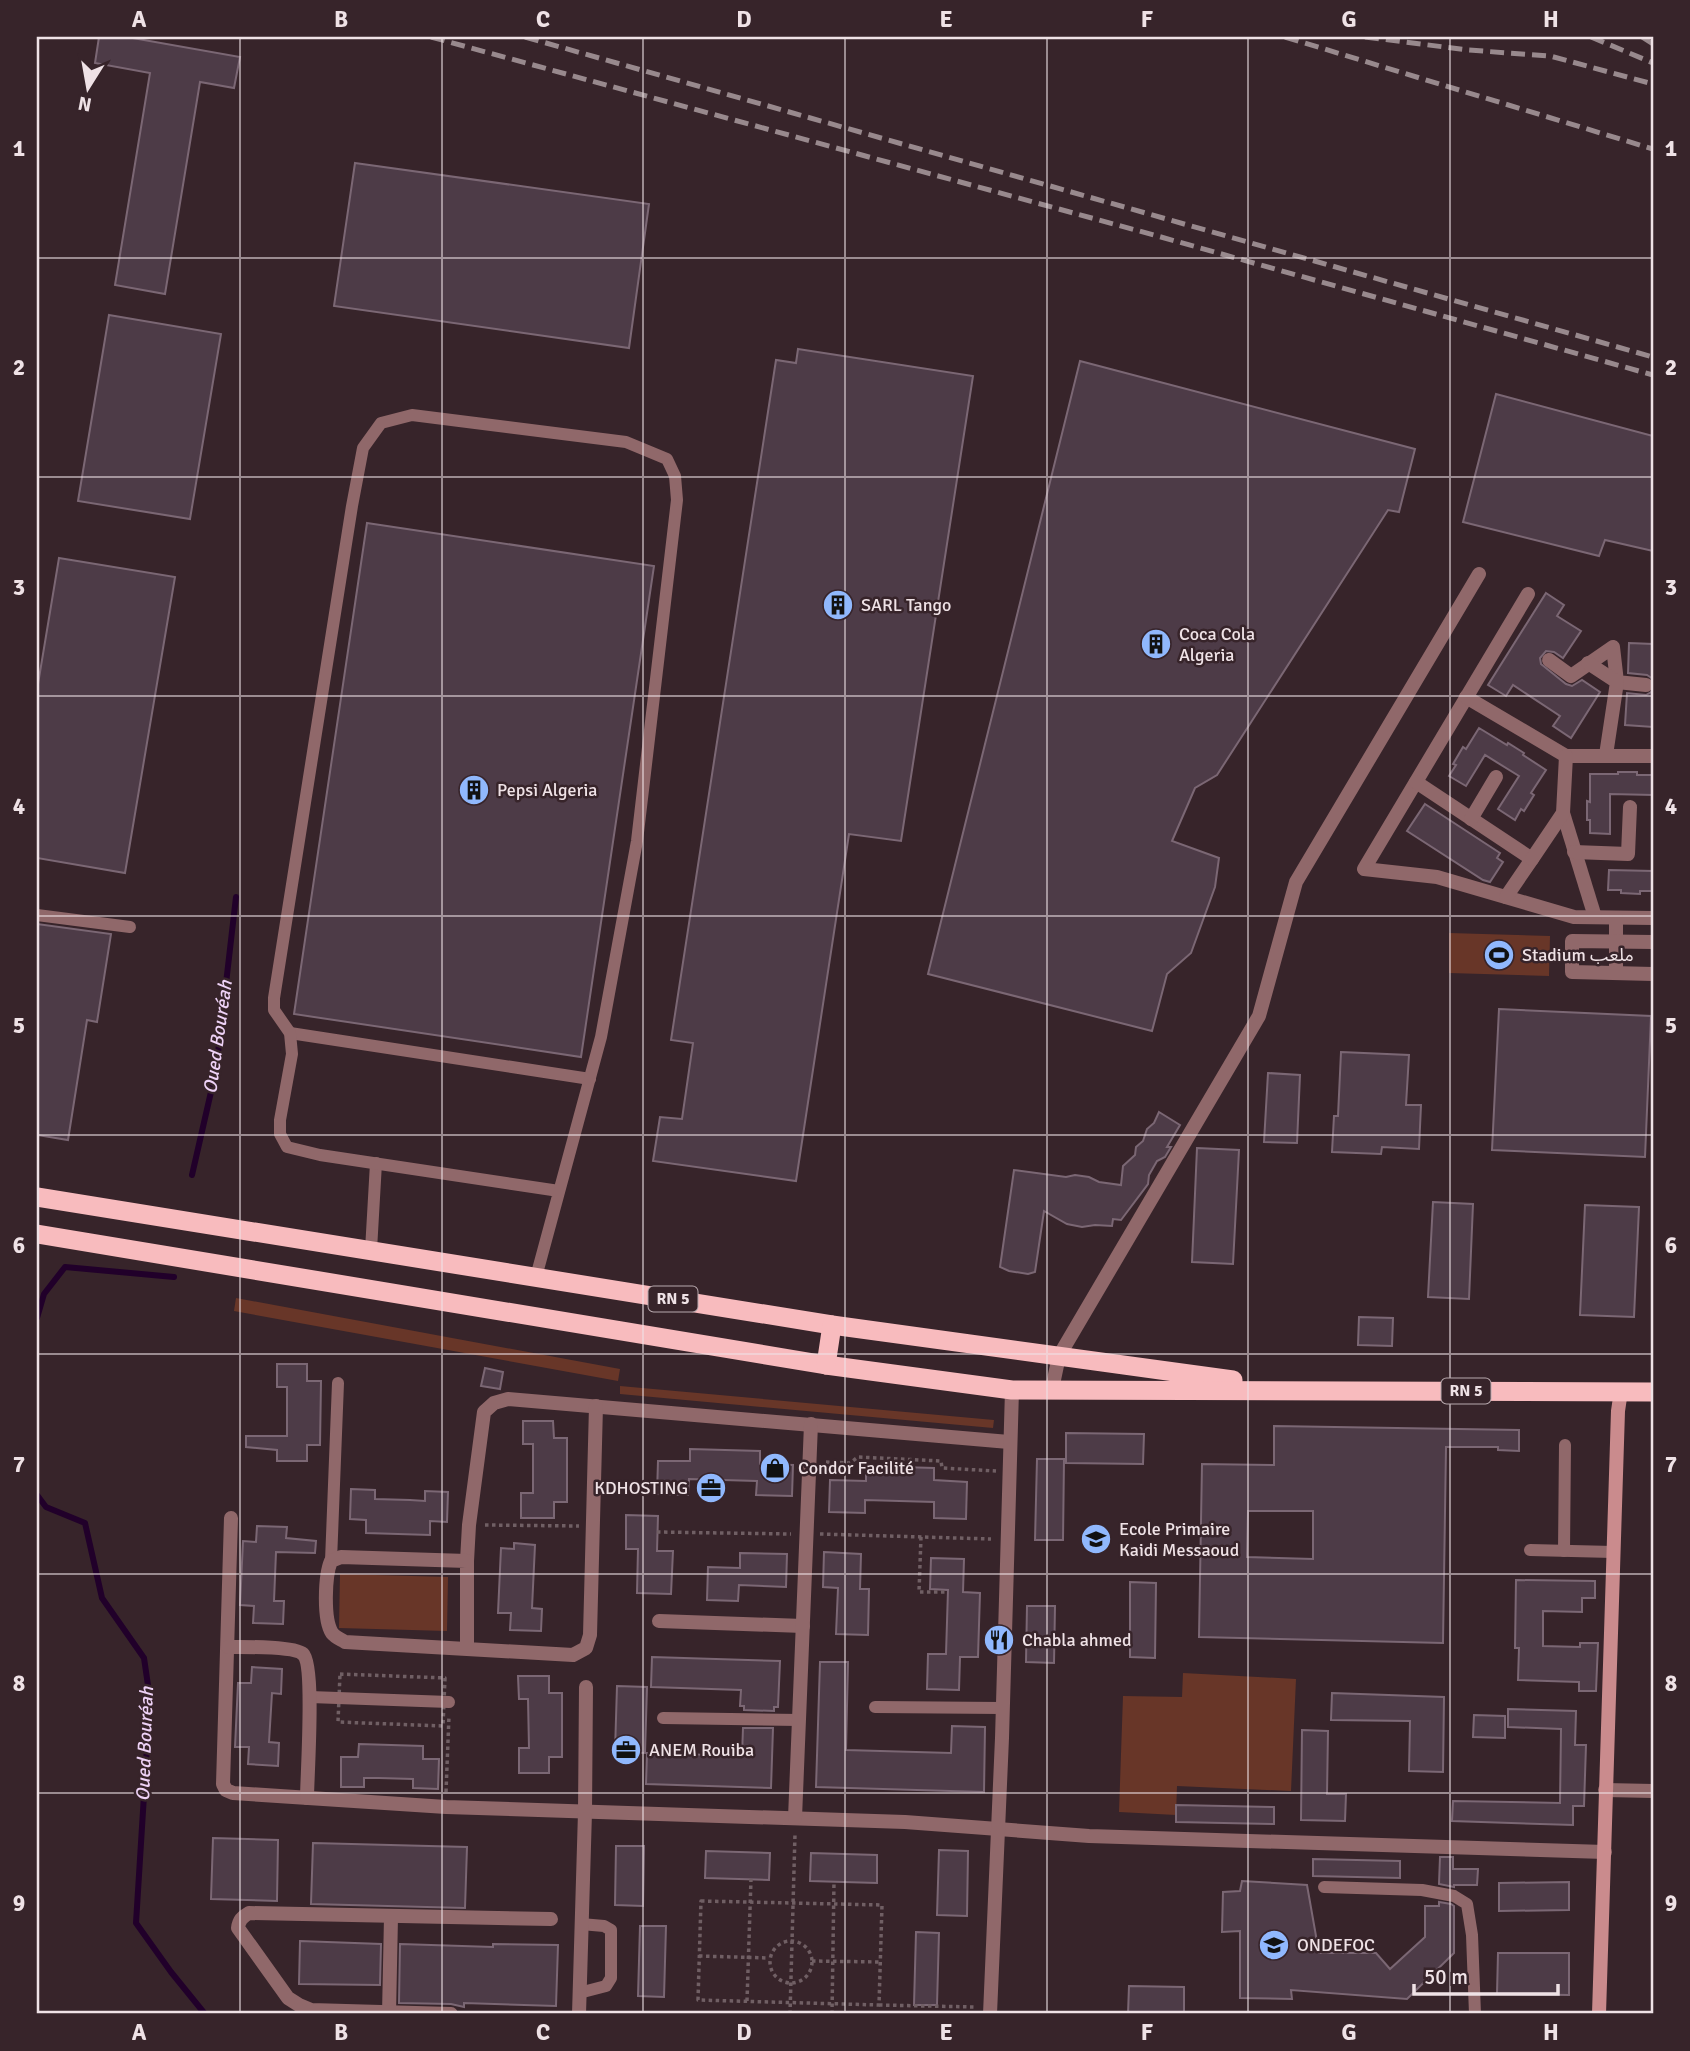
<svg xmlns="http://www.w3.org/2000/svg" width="1690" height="2051" viewBox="0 0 1690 2051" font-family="Signika,'Noto Sans Arabic',sans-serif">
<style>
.green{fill:#683628}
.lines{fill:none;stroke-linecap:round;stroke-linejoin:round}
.stream{stroke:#21002a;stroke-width:6}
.building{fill:#4d3b47;stroke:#7b6774;stroke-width:2;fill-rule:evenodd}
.path{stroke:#705f64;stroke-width:3.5;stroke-dasharray:3.5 3.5;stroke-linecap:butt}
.service{stroke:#90686a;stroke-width:12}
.minor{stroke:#90686a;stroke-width:14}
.secondary{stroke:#ca8b8d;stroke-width:14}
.trunk{stroke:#f8bbbe;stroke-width:19}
.rail{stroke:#98898d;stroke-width:5;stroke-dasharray:14 7;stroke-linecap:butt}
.grid{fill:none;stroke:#efe2e6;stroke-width:2;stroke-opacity:0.55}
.labels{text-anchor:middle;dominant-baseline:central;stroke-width:5;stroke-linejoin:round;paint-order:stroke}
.shield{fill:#37242a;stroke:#b8a9ae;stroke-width:2}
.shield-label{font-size:16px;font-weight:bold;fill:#efe2e6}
.poi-label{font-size:18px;fill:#efe2e6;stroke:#37242a;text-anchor:start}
.water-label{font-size:19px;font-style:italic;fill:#eed2f6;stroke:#37242a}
.neatline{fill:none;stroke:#efe2e6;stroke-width:2.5}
.grid-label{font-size:23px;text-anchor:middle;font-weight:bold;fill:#efe2e6}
</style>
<rect width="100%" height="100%" fill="#37242a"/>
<g class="green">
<polygon points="1449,933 1550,936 1549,976 1449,973"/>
<polygon points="236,1298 620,1369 618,1381 234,1311"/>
<polygon points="620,1386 994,1420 993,1428 620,1394"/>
<polygon points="340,1574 448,1577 447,1631 339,1628"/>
<polygon points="1183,1673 1296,1679 1291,1791 1177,1786 1176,1815 1119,1812 1123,1696 1182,1697"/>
</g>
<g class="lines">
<g class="stream">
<polyline points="192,1175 216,1070 236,897"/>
<polyline points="37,1318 44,1294 65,1267 174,1277"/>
<polyline points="37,1495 46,1507 85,1523 102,1598 144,1658 150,1699 136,1923 171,1972 205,2014"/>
</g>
</g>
<g class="building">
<polygon points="99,37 127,37 240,57 234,88 200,82 165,294 115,285 150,73 95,63"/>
<polygon points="355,163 649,204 629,348 334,306"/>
<polygon points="109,315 221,334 190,519 78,501"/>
<polygon points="798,349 973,376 901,841 849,834 796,1181 653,1161 660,1117 682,1119 693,1043 671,1040 776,360 796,363"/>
<polygon points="1080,361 1415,449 1399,512 1388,510 1217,775 1195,788 1172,841 1219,858 1215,887 1191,953 1167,974 1152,1031 928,974"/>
<polygon points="1496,394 1653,436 1653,551 1605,540 1599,556 1463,522"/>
<polygon points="367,523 654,566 581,1057 294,1014"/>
<polygon points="59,558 175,577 125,873 37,858 37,690"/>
<polygon points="1546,593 1564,605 1557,616 1581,631 1563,658 1554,652 1546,651 1540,658 1541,664 1566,684 1572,686 1582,680 1600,692 1571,738 1553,726 1560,716 1513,685 1506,696 1488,685"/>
<polygon points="1629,643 1653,644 1653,679 1647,675 1628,673"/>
<polygon points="1653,691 1653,727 1625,725 1627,693 1646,695"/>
<polygon points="1479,728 1507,745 1508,743 1524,753 1523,755 1546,770 1531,793 1534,795 1524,811 1521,809 1515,820 1498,809 1519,776 1485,755 1466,786 1449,776 1456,765 1453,764 1463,747 1466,749"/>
<polygon points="1618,772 1637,772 1637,775 1653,775 1653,795 1610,794 1610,834 1590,833 1590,820 1587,820 1587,801 1590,802 1590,774 1618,774"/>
<polygon points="1425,804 1500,853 1497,858 1503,862 1490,882 1483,880 1407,831"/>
<polygon points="1609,870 1653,871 1653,891 1640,891 1640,894 1621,893 1621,890 1608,890"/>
<polygon points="37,924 111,934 97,1022 87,1020 68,1140 37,1135"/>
<polygon points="1499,1009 1651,1016 1645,1157 1492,1150"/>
<polygon points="1341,1052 1409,1055 1406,1105 1421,1105 1419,1149 1382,1147 1381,1154 1332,1152 1334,1116 1338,1116"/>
<polygon points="1268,1073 1300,1075 1297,1143 1264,1142"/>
<polygon points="1159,1112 1180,1125 1167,1147 1171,1147 1165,1157 1157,1161 1149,1175 1148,1184 1121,1220 1113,1219 1112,1226 1095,1225 1082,1227 1067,1224 1044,1211 1035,1272 1028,1274 1009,1271 1000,1267 1014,1170 1066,1177 1075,1175 1089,1177 1099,1182 1121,1185 1123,1166 1135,1155 1136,1147 1143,1141 1147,1129 1154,1123"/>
<polygon points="1197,1148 1239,1150 1233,1264 1192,1262"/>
<polygon points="1433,1202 1473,1204 1469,1299 1428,1297"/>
<polygon points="1585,1205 1639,1207 1634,1317 1580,1315"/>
<polygon points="1359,1317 1393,1318 1392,1346 1358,1345"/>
<polygon points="277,1364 307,1364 307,1381 321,1381 320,1445 307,1445 307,1461 277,1461 277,1450 246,1447 246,1436 287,1436 287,1387 277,1387"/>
<polygon points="485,1368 503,1372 500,1389 481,1386"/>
<polygon points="523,1421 553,1421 554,1438 567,1438 567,1502 554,1502 554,1518 521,1518 521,1493 533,1493 533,1444 523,1444"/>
<path d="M1274,1426L1519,1430V1451L1498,1450V1447H1446L1443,1643L1199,1637L1202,1464L1274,1465ZM1248,1511H1313V1559L1247,1557Z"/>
<polygon points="1066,1433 1144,1434 1143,1464 1066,1463"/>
<polygon points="690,1449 760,1451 760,1464 793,1465 792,1496 756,1495 757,1481 689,1479 688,1495 657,1494 658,1461 690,1461"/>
<polygon points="1037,1459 1064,1459 1063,1540 1035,1540"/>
<polygon points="866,1466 934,1468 934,1480 967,1482 966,1519 934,1518 934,1502 865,1500 865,1513 829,1512 830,1480 866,1481"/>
<polygon points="351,1489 375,1490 375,1499 410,1500 425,1501 425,1491 448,1492 447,1522 430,1521 430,1535 366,1533 366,1520 350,1519"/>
<polygon points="626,1515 658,1516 657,1551 673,1551 671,1594 637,1593 638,1549 626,1549"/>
<polygon points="257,1526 287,1527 286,1538 316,1541 315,1553 276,1552 274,1601 284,1601 283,1624 253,1623 254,1606 240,1605 243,1541 256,1542"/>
<polygon points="514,1543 535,1545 532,1608 542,1609 541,1631 510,1630 511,1613 498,1613 501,1548 514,1549"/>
<polygon points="824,1552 861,1554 860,1589 869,1589 868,1635 836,1634 838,1588 823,1587"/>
<polygon points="740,1553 787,1554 786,1587 739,1585 738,1601 707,1600 708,1567 740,1568"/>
<polygon points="931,1558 964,1559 963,1592 980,1593 978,1657 960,1657 959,1690 927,1689 928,1654 946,1654 948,1590 930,1589"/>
<polygon points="1516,1580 1595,1581 1595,1598 1582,1598 1582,1612 1543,1611 1543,1646 1580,1647 1580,1643 1598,1643 1596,1691 1579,1691 1579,1682 1518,1680 1519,1648 1515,1648"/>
<polygon points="1130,1582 1156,1583 1155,1658 1130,1657"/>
<polygon points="1027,1606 1055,1606 1054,1663 1026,1662"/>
<polygon points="652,1657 780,1661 778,1707 774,1707 774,1711 744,1710 744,1706 740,1706 741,1690 651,1687"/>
<polygon points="820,1662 848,1662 846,1750 951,1753 952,1726 985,1727 984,1792 816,1787"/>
<polygon points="252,1667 282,1669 281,1694 272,1693 269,1742 279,1743 278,1766 248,1764 249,1747 235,1747 238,1683 251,1683"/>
<polygon points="518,1676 549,1676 549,1693 562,1693 562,1757 549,1757 549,1773 519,1773 519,1748 529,1748 528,1699 519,1699"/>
<polygon points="617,1686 647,1687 645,1753 615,1751"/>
<polygon points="1332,1693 1444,1697 1443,1772 1409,1771 1410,1721 1331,1720"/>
<polygon points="1508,1709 1576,1711 1575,1745 1586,1745 1584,1806 1573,1806 1573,1825 1452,1821 1453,1801 1560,1803 1561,1729 1508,1727"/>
<polygon points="1474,1715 1505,1716 1505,1738 1473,1737"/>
<polygon points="743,1728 773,1728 771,1788 646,1784 647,1753 742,1756"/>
<polygon points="1302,1730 1328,1731 1327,1794 1346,1794 1345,1821 1301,1820"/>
<polygon points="359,1744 423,1746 423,1759 439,1759 438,1789 413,1788 413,1779 379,1778 364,1778 364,1787 341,1787 341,1757 358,1757"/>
<polygon points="1176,1805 1274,1807 1274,1824 1176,1822"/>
<polygon points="213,1838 278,1840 277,1901 211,1899"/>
<polygon points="313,1843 467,1847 465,1908 311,1904"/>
<polygon points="616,1846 644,1846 643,1906 615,1905"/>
<polygon points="939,1850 968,1851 967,1916 937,1915"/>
<polygon points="706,1851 770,1853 769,1880 705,1878"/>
<polygon points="811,1853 877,1855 877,1883 810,1881"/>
<polygon points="1440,1857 1453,1857 1453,1869 1478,1869 1477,1885 1454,1885 1454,1887 1439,1884"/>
<polygon points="1313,1859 1400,1861 1400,1878 1313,1876"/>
<polygon points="1242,1881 1307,1885 1319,1953 1376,1953 1390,1969 1425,1937 1425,1906 1439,1906 1439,1902 1451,1904 1454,1906 1454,1953 1407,1999 1291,1990 1292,1999 1240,1998 1240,1931 1222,1932 1223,1892 1240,1891"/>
<polygon points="1569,1882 1569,1910 1499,1911 1499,1883"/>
<polygon points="640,1926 666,1926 664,1997 638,1996"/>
<polygon points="916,1932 939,1933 937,2005 914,2005"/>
<polygon points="300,1941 381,1944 380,1985 299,1984"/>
<polygon points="400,1944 493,1947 493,1944 558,1945 556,2006 464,2003 464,2007 451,2004 399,2003"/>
<polygon points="1498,1953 1569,1953 1569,1995 1497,1994"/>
<polygon points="1129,1986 1184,1987 1184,2014 1128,2014"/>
</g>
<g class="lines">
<g class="path">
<polyline points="826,1462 850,1463 858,1457 941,1461 942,1468 996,1471"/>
<polyline points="485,1525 579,1526"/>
<polyline points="657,1532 791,1534"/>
<polyline points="820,1534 991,1539"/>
<polyline points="921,1537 919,1592 948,1592"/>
<polygon points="340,1674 445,1678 443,1726 338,1722"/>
<polyline points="446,1792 449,1716"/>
<polygon points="701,1901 882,1905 879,2005 698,2000"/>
<circle cx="791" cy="1962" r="21"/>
<polyline points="699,1956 769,1958"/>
<polyline points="812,1961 880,1962"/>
<polyline points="747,2001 751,1879"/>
<polyline points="879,2005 974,2007"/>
<polyline points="790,2014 795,1834"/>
<polyline points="832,2014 834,1881"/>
</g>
<g class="service">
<polyline points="37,915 130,927"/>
<polyline points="290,1033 590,1079"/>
<polyline points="371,1250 376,1163"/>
<polyline points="536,1277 601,1037 637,841 677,500 675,476 667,459 626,442 412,415 381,423 363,448 352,506 274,998 274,1010 290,1033 292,1054 280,1120 280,1134 287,1147 320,1155 559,1191"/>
<polyline points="1530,1550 1613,1552"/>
<polyline points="1564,1551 1565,1445"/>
<polyline points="331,1561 338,1383"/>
<polyline points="310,1697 449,1702"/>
<polyline points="875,1707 1002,1708"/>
<polyline points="663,1718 799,1720"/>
<polyline points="1324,1887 1422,1890 1454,1896 1467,1904 1472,1935 1475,2014"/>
<polyline points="579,1993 606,1986 611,1978 611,1930 604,1926 581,1924"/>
</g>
<g class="minor">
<polyline points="1528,594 1364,869 1437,877 1574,917 1653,918"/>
<polyline points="1549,660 1571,676 1613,647 1617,682 1646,685"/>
<polyline points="1588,663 1617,682 1606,755"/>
<polyline points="1466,697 1566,756 1653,756"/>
<polyline points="1416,782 1532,859 1506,897"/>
<polyline points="1563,813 1595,917"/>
<polyline points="1471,819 1496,777"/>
<polyline points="1574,852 1628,854 1630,807"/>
<polyline points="1532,859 1563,813 1566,756"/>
<polyline points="1616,918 1616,973"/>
<polyline points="1653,942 1572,941 1572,972 1653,974"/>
<polyline points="1052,1389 1059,1356 1259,1016 1296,882 1479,574"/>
<polyline points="231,1518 223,1784 226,1790 233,1793 446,1807 905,1822 1089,1836 1605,1852"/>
<polyline points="467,1561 469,1525 484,1412 494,1403 508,1399 1009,1442"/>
<polyline points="659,1621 803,1626"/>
<path d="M228,1647C242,1647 294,1646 303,1654C315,1665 307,1777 307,1798"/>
<path d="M467,1649V1561L341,1557L331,1561C325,1575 323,1619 332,1633C335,1637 340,1639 345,1642L573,1655L586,1648L590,1635L596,1406"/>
<polyline points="1605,1790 1653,1791"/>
<polyline points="795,1818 811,1424"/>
<polyline points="389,2014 391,1917"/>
<path d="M451,2014L311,2010L299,2005L288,1998L238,1928C239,1920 242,1917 249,1913L551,1919"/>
<polyline points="579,2014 585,1812 586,1687"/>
<polyline points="990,2014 1002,1738 1012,1390"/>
</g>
<polyline class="secondary" points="1599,2014 1618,1411 1621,1391"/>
<g class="trunk">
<polyline points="37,1197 832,1325 1233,1380"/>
<polyline points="37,1234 826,1365 1012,1390 1653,1392"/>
<polyline points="826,1365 832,1325"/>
</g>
<g class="rail">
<polyline points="431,37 1161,237 1653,375"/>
<polyline points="525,37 1653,357"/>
<polyline points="1285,37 1653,149"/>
<polyline points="1365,37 1468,50 1550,56 1653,84"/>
<polyline points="1591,37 1653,63"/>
<polyline points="1642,37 1653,44"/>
</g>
</g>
<path class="grid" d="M240,37V2014M442,37V2014M643,37V2014M845,37V2014M1047,37V2014M1248,37V2014M1450,37V2014M37,258H1653M37,477H1653M37,696H1653M37,916H1653M37,1135H1653M37,1354H1653M37,1574H1653M37,1793H1653"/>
<defs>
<g id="building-disc" transform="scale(1.575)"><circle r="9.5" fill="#90b8fd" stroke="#37242a"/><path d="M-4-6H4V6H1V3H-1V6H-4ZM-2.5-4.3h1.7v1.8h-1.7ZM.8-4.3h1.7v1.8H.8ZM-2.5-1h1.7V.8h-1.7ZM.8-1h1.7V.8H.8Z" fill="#111"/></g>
<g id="stadium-disc" transform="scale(1.575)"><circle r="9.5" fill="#90b8fd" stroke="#37242a"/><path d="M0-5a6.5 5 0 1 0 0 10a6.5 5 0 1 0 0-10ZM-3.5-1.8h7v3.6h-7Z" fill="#111"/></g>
<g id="shop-disc" transform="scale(1.575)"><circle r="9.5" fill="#90b8fd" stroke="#37242a"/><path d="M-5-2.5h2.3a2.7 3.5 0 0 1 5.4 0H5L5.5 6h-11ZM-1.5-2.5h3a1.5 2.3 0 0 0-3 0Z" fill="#111"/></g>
<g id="office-disc" transform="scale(1.575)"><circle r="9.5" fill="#90b8fd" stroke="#37242a"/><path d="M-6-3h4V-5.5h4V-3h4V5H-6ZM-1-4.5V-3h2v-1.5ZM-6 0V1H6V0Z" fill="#111"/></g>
<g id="school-disc" transform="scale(1.575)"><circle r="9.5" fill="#90b8fd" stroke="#37242a"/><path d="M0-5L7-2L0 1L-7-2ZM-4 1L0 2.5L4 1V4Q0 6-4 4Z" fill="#111"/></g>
<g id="restaurant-disc" transform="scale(1.575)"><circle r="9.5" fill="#90b8fd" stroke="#37242a"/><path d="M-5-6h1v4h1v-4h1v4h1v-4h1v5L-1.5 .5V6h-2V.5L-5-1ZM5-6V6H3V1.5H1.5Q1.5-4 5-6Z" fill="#111"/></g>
<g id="university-disc" transform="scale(1.575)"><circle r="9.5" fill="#90b8fd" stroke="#37242a"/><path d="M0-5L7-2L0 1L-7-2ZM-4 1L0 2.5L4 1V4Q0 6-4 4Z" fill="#111"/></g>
</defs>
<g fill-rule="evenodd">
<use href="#building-disc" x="838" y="605"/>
<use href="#building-disc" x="1156" y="644"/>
<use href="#building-disc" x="474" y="790"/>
<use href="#stadium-disc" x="1499" y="955"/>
<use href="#shop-disc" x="775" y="1468"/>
<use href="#office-disc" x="711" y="1488"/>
<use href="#school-disc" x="1096" y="1539"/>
<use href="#restaurant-disc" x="999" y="1640"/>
<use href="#office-disc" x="626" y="1750"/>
<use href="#university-disc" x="1274" y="1945"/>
</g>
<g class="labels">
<g class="shield">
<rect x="648.5" y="1286.5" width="49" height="25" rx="5"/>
<rect x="1441.5" y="1378.5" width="49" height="25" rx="5"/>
</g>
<g class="shield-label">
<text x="673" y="1299">RN 5</text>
<text x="1466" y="1391">RN 5</text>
</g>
<g class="poi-label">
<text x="861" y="605">SARL Tango</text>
<text x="1179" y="634">Coca Cola<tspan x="1179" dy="21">Algeria</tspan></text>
<text x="497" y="790">Pepsi Algeria</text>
<text x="1522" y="955">Stadium ملعب</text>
<text x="798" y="1468">Condor Facilité</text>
<text x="688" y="1488" text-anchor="end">KDHOSTING</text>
<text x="1119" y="1529">Ecole Primaire<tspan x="1119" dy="21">Kaidi Messaoud</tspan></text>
<text x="1022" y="1640">Chabla ahmed</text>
<text x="649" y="1750">ANEM Rouiba</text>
<text x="1297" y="1945">ONDEFOC</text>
</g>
<g class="water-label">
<text transform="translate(218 1037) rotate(-82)">Oued Bouréah</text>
<text transform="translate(145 1744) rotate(-88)">Oued Bouréah</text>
</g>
</g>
<rect width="1690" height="2051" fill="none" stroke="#37242a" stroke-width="77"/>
<g transform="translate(88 88) rotate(191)" stroke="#37242a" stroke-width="5" paint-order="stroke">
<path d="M0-5L12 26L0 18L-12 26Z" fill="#efe2e6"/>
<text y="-10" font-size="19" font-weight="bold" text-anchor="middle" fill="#efe2e6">N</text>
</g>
<path d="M1414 1984v10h144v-10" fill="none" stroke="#efe2e6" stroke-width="3.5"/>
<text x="1424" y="1984" font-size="21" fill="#efe2e6" stroke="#37242a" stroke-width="5" paint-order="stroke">50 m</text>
<rect x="38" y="38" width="1614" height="1974" class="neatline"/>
<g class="grid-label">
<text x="139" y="27">A</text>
<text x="341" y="27">B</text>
<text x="543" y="27">C</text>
<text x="744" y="27">D</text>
<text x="946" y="27">E</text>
<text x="1147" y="27">F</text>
<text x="1349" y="27">G</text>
<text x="1551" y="27">H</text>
<text x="19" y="156">1</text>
<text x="1671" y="156">1</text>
<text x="19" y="375">2</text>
<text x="1671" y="375">2</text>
<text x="19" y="595">3</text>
<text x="1671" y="595">3</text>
<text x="19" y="814">4</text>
<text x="1671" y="814">4</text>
<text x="19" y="1033">5</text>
<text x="1671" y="1033">5</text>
<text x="19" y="1253">6</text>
<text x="1671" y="1253">6</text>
<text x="19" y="1472">7</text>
<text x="1671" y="1472">7</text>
<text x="19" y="1691">8</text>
<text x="1671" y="1691">8</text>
<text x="19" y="1911">9</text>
<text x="1671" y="1911">9</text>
<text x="139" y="2040">A</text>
<text x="341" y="2040">B</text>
<text x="543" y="2040">C</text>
<text x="744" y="2040">D</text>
<text x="946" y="2040">E</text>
<text x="1147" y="2040">F</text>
<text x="1349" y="2040">G</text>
<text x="1551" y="2040">H</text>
</g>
</svg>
